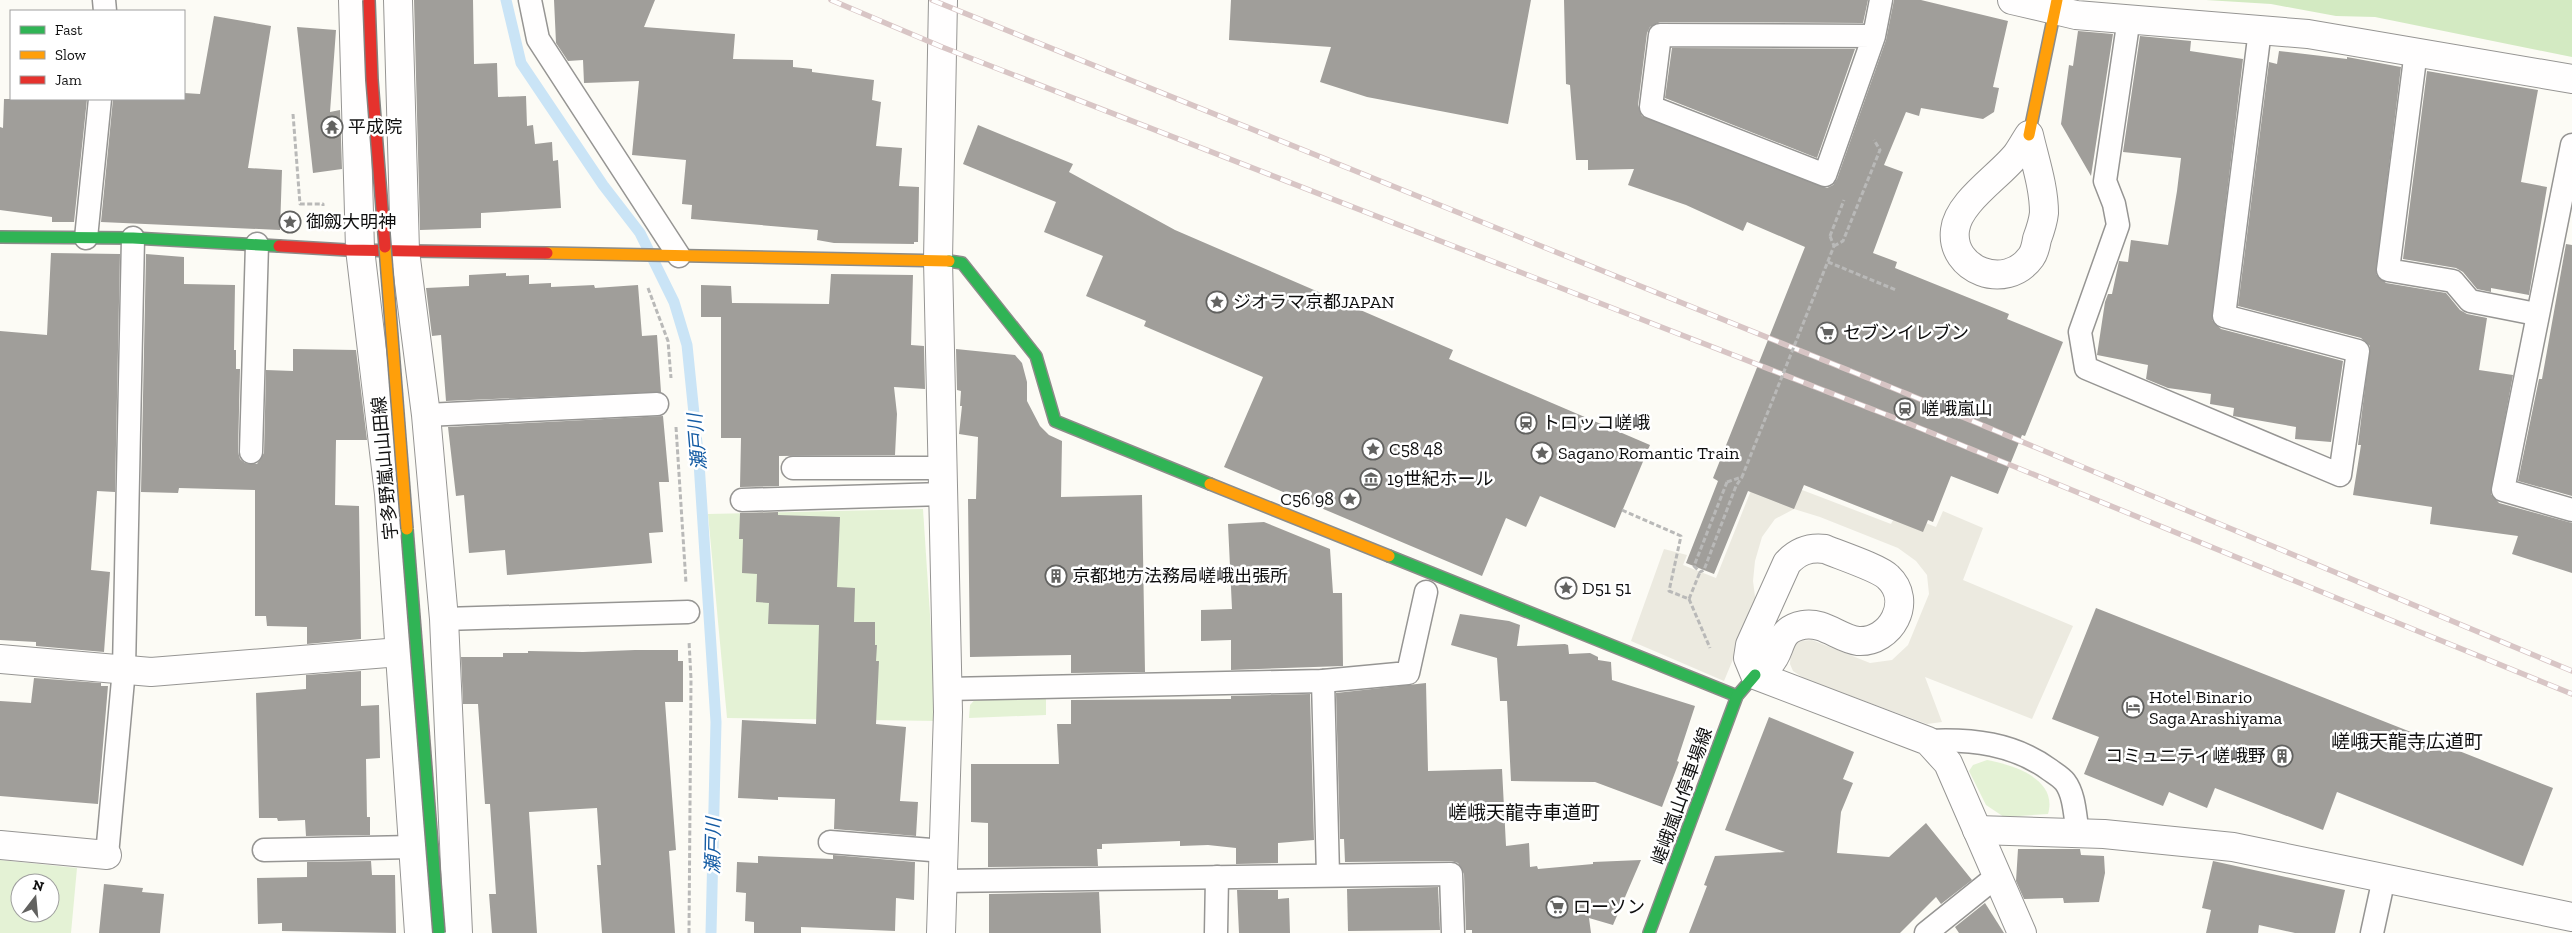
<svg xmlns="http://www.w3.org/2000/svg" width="2572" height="933" viewBox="0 0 2572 933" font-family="'Zilla Slab','Noto Sans JP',serif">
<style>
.green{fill:#e4f2d5;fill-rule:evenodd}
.forest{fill:#d3eac2}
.plaza{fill:#eceae0}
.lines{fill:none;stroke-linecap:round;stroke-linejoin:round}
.stream{stroke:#cae4f6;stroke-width:11}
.building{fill:#a09e9a}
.lane-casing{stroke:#969593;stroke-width:25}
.street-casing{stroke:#969593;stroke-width:30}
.fast-casing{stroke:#8c8c89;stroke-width:14}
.slow-casing{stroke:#8c8c89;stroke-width:14}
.jam-casing{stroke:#8c8c89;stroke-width:14}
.path{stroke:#b9b9b8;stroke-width:3;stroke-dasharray:5 2.5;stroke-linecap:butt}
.lane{stroke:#fffefe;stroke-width:22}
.street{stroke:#fffefe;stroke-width:28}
.fast{stroke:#30b455;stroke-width:11}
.slow{stroke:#ff9f0a;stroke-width:11}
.jam{stroke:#e5322d;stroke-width:11}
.rail-casing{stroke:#d8c5c5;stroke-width:5.5}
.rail{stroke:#fff;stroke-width:4;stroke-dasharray:11;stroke-linecap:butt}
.fast-bridge-casing{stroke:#838380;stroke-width:14;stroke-linecap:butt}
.slow-bridge-casing{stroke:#838380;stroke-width:14;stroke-linecap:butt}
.jam-bridge-casing{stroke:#838380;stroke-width:14;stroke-linecap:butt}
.path-bridge{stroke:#b9b9b8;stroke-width:3;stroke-dasharray:5 2.5;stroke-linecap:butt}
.fast-bridge{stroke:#30b455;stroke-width:11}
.slow-bridge{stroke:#ff9f0a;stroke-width:11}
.jam-bridge{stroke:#e5322d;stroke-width:11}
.labels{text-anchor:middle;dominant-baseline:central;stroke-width:5;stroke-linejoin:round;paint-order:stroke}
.poi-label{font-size:18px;fill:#0f0f0f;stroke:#fff;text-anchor:start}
.street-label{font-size:18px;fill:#0f0f0f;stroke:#fff}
.water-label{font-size:19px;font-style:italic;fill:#155ca4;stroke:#fff}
.neighbourhood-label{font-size:19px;fill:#0f0f0f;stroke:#fff}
</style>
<rect width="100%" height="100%" fill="#fcfbf5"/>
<g class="green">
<polygon points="923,509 937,721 727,718 708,514"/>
<polygon points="1046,693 1046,715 969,718 970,705 980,694"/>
<path d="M1987,760C2014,765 2058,779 2048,814L2004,817L1986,805L1969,771L1973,765Z"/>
<path d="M0,860L77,868L71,933H0ZM20,883H50V913H20Z"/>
</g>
<polygon class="forest" points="2206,0 2572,0 2572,57 2375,17 2336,16 2271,4"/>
<polygon class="plaza" points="1758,473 1891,524 1897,512 1936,527 1943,511 1983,528 1963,580 2073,626 2032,719 1925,677 1942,722 1927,724 1805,679 1793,671 1790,664 1791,651 1798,641 1812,640 1870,663 1892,660 1908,645 1929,594 1927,575 1916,561 1898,548 1820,517 1794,509 1775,519 1762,537 1755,561 1753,581 1756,604 1724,681 1631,641 1664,549 1687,555 1683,565 1716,578"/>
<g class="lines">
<polyline class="stream" points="506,0 521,63 603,185 640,233 674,302 687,345 699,463 716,722 711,933"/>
</g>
<g class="building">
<polygon points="414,0 473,0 474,64 497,63 498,97 526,96 527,126 533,125 535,144 552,142 553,161 558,160 561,208 481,213 481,228 420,230"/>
<polygon points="554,0 655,0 644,27 735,34 733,59 793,60 793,67 812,69 812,72 874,80 872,100 881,102 876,146 902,148 899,186 919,187 918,242 914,242 914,244 834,243 817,240 818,230 691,219 692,205 682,204 686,160 632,155 639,81 584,83 583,60 568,61 556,43"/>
<polygon points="1231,0 1531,0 1508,124 1367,97 1320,82 1331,47 1229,40"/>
<polygon points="1564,0 1868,0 1863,23 1660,22 1650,27 1647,33 1638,105 1642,116 1827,188 1833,185 1837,179 1886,40 1894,0 1921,0 2008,21 1993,87 1999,88 1994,112 1983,119 1921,108 1919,116 1906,112 1884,165 1903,172 1873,253 1897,262 1895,268 2009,314 2007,319 2063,342 2025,436 2022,435 1998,494 1951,476 1933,522 1928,520 1923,532 1804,485 1794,509 1748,491 1714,574 1686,563 1718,481 1713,478 1805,247 1747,222 1743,231 1686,205 1628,185 1634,169 1588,170 1588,160 1576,160 1570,85 1566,84"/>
<polygon points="214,16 271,26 248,168 282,170 280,230 101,222 113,99 184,99 184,93 200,94"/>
<polygon points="297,27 336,30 330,112 340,110 342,169 313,173"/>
<polygon points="2078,31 2113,34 2091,176 2061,124 2069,65 2073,66"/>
<polygon points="2140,36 2191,41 2190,51 2243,59 2212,320 2221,329 2343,361 2331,442 2295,439 2296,427 2233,416 2234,408 2210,404 2211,394 2168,388 2146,379 2148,365 2097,355 2105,302 2108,294 2112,294 2119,261 2128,262 2131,240 2168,245 2177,191 2181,158 2123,152"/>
<polygon points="1672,48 1855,49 1817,158 1665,98"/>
<polygon points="2279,51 2347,59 2347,57 2401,67 2376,274 2386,283 2446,293 2460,310 2467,314 2487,318 2479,370 2513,375 2491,494 2499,503 2572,523 2572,573 2512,554 2518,536 2430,524 2432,507 2353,495 2361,445 2358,445 2370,346 2361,338 2238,306 2269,62 2277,64"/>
<polygon points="2427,71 2538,90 2521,182 2547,187 2529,295 2491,288 2491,292 2477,289 2463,272 2456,268 2403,259"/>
<polygon points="4,99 87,99 74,222 52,222 52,217 0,210 0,127 3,128"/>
<polygon points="978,125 1073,164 1069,172 1175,230 1453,350 1449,359 1650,445 1615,528 1540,496 1526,527 1506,518 1482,576 1224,467 1263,377 1144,326 1146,321 1086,296 1103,256 1044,232 1056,202 963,164"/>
<polygon points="2566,244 2572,245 2572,496 2518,481 2539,379 2542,379"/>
<polygon points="51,253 120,254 115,492 97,491 91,570 110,572 104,652 36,646 36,642 0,640 0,331 47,335"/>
<polygon points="146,254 184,257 184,284 235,285 234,350 236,350 236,369 240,369 238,452 240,459 245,463 257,464 264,453 266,370 293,371 293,349 356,350 367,440 336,440 335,505 359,506 361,639 307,644 307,627 267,626 266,616 255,616 255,490 179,488 178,493 141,492"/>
<polygon points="506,273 506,276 529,275 529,284 551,283 551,287 594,285 595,288 638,285 642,336 657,335 661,392 446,401 441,335 432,336 426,288 469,286 469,275"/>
<polygon points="831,274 913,275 911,345 924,346 925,389 894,387 897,414 895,455 779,456 779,486 740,487 741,438 721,438 721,317 701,317 701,285 731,286 732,303 829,304"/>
<polygon points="956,349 1015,355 1022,363 1027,382 1027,401 1040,426 1049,435 1062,441 1061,497 1142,495 1145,672 1071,673 1071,655 970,657 968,499 976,499 978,437 959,434 962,406 960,406 961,391 957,390"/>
<polygon points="663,416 669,482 659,482 663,532 649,533 652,563 507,575 505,550 469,553 464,495 456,496 448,427"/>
<polygon points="778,512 778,515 840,517 837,587 855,588 854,622 875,622 875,645 877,645 876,661 879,661 876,724 906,727 900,801 918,802 916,836 834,829 835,799 778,797 778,800 738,798 742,720 816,724 819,625 768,624 769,603 756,602 757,574 742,573 743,539 739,539 740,513"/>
<polygon points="1264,522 1330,549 1333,593 1342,593 1343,666 1231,670 1231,640 1201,641 1201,610 1232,609 1228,524"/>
<polygon points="2096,608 2553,788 2523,866 2337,792 2323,830 2215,788 2207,808 2169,792 2163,806 2084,774 2099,737 2052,719"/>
<polygon points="1460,614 1509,621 1520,625 1517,646 1565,644 1568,645 1569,654 1590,653 1598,657 1598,660 1611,662 1612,680 1695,706 1677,761 1679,762 1662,807 1595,782 1511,781 1507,701 1500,701 1497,658 1451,645"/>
<polygon points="635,650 678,650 678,661 683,661 683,702 665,702 676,850 669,851 675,933 602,933 597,865 601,865 597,808 529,812 537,933 492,933 489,894 496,894 490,804 485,804 478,704 463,704 461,657 503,657 503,653 528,653 528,651 583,652"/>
<polygon points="361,671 361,706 379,705 380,758 366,759 367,817 370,817 370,835 306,836 305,820 278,821 277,818 259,818 256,693 306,689 306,675"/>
<polygon points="34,678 101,683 101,686 108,686 98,804 0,796 0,701 31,703"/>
<polygon points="1426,683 1428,771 1502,769 1506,846 1529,843 1530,867 1537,866 1538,869 1593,864 1593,862 1641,860 1613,925 1589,918 1591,933 1472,933 1472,930 1466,930 1464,874 1458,863 1451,861 1345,862 1344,839 1340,839 1336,693"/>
<polygon points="1310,694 1314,840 1278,843 1278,863 1236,864 1236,848 1208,845 1180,846 1180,841 1102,844 1102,849 1097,849 1098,866 988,867 988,823 971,822 971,764 1059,764 1057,724 1071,724 1071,700 1231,699 1231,696"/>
<polygon points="1769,717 1854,752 1843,779 1853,783 1841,812 1837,853 1889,857 1926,823 1972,880 1941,904 1936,897 1900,933 1689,933 1707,886 1704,885 1715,856 1785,852 1725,830"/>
<polygon points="2018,849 2080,849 2081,855 2104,856 2105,873 2099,902 2064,903 2063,898 2024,899 2016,881"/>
<polygon points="833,855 915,862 914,900 896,898 895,931 801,927 801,933 754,933 754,922 745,921 746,893 736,892 737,862 758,863 758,856 833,859"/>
<polygon points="371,861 372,875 395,875 396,933 282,931 282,923 258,924 257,878 307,877 307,862"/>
<polygon points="2213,861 2345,890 2335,933 2295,933 2259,925 2258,933 2206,933 2211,910 2202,908"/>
<polygon points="104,884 143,888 142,892 164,894 160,933 99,933"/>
<polygon points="1438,887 1440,930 1348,931 1347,889"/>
<polygon points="1237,890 1278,890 1278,899 1289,898 1290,933 1239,933"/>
<polygon points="1099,892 1101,933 989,933 989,894"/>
<polygon points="1985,903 2004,933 1959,933 1955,927"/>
</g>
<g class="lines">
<g class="lane-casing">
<g id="lane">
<polyline points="104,0 105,11"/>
<polyline points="530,0 538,39 679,256"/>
<polyline points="2129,18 2105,181 2114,204 2118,225 2080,332 2086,368 2340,475 2358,351 2224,316 2260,30"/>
<polyline points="1874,36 1660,35 1651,107 1825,175 1874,36 1881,0"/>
<polyline points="2416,51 2388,270 2453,281 2470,301 2536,314"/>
<polyline points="2572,145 2503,490 2572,510"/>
<polyline points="86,238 100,99"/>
<polyline points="426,415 657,404"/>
<polyline points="251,452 257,244"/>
<polyline points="793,468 942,468"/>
<polyline points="742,500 943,494"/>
<polyline points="444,619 688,612"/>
<polyline points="1323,681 1328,875"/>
<polyline points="947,689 1323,681 1408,673 1426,592"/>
<path d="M1928,741C1972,739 2013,743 2050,770C2054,773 2061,777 2065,782C2075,795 2075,818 2078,834"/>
<polyline points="830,842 944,851"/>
<polyline points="264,850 413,847"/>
<polyline points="107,855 124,669 133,238"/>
<polyline points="943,881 1451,874 1453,933"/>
<polyline points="1216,933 1217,877"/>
<polyline points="1926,933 1997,876"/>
<polyline points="2372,933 2384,878"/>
</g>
</g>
<g class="street-casing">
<g id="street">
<polyline points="353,0 360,249 389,494 419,933"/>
<polyline points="398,0 405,251 426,415 444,619 458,933"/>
<polyline points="2012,0 2076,15 2308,34 2572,79"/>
<path d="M2029,135C2035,161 2044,187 2044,213C2043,222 2040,231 2037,239C2036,245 2034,253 2031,257C2006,292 1950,270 1955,230C1958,202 2000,176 2017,154C2021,148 2025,141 2029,135Z"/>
<polyline points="0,659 151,672 400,652"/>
<path d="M1755,675C1760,671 1766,668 1770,663C1783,650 1776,630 1803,625C1823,621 1840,639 1858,641C1891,643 1914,601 1888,577C1879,568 1839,555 1825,549C1809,547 1798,551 1787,563L1750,645L1748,658L1755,675L1928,741L1948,763L2022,933"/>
<polyline points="1977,830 2104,834 2233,847 2572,917"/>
<polyline points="0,845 107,855"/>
<polyline points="941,933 948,712 938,260 943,0"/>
</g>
</g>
<g class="fast-casing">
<g id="fast">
<polyline points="0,237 133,238 279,246"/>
<polyline points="949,261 962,263 1036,356 1055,421 1210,484"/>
<polyline points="1389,556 1737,696"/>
<polyline points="1649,933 1737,696 1755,675"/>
</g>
</g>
<g class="slow-casing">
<g id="slow">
<polyline points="2029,135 2057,0"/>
<polyline points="547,253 949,261"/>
<polyline points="1210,484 1389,556"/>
</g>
</g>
<g class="jam-casing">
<polyline id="jam" points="279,246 347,250 547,253"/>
</g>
<g class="path">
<polyline points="293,114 300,204 323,204 323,206"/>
<polyline points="1830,236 1844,200"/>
<polyline points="1834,246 1843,241 1880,150 1874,140"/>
<polyline points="1828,262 1896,290"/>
<polyline points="648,288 668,341 671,378"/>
<polyline points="676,427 686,583"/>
<polyline points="1727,482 1694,566 1700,572 1704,570 1736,486 1742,477"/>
<polyline points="1622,510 1681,536 1669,591 1689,599 1700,572"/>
<polyline points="1689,599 1710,648"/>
<polyline points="689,933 691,679 689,641"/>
</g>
<use href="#lane" class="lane"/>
<use href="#street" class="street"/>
<use href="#fast" class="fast"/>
<use href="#slow" class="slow"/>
<use href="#jam" class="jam"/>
<g class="rail-casing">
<g id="rail">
<polyline points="831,0 942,47 1900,420 2572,694"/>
<polyline points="932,0 1910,395 2572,671"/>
</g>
</g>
<use href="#rail" class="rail"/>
<g class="fast-bridge-casing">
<polyline id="fast-bridge" points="407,529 439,933"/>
</g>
<g class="slow-bridge-casing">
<polyline id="slow-bridge" points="385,247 407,529"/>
</g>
<g class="jam-bridge-casing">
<polyline id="jam-bridge" points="369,0 372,80 385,247"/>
</g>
<polyline class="path-bridge" points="1727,482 1742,477 1834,246 1830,236"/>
<use href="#fast-bridge" class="fast-bridge"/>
<use href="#slow-bridge" class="slow-bridge"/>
<use href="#jam-bridge" class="jam-bridge"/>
</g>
<defs>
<g id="temple-ring" transform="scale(1.125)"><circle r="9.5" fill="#fff" stroke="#626260" stroke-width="1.5"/><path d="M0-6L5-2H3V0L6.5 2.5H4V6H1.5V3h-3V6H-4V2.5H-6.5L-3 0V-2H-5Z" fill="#626260"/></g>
<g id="sight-ring" transform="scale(1.125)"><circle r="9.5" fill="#fff" stroke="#626260" stroke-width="1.5"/><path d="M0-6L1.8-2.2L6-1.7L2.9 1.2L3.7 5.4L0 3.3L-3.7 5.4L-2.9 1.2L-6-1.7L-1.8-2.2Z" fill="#626260"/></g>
<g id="supermarket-ring" transform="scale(1.125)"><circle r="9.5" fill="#fff" stroke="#626260" stroke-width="1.5"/><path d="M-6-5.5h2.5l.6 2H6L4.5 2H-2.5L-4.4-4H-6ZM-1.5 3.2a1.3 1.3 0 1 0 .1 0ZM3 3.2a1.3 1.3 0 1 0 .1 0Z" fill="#626260"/></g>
<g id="station-ring" transform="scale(1.125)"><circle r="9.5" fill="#fff" stroke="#626260" stroke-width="1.5"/><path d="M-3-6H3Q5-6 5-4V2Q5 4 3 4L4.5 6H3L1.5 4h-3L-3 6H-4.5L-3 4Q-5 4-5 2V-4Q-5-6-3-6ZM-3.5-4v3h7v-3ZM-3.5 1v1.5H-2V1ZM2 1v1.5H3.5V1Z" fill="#626260"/></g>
<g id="museum-ring" transform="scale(1.125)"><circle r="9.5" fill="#fff" stroke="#626260" stroke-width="1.5"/><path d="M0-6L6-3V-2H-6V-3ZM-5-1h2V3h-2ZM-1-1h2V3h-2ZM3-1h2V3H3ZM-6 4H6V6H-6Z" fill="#626260"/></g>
<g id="building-ring" transform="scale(1.125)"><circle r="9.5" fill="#fff" stroke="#626260" stroke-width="1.5"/><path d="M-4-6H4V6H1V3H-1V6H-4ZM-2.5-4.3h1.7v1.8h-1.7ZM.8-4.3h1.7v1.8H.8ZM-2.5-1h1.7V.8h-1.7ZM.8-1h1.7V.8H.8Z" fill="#626260"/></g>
<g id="hotel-ring" transform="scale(1.125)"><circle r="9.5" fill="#fff" stroke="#626260" stroke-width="1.5"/><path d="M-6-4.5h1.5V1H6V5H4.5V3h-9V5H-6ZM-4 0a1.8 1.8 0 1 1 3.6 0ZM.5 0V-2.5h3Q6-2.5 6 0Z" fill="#626260"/></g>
</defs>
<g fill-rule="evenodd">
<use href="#temple-ring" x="332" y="127"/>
<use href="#sight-ring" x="290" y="222"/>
<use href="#sight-ring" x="1217" y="302"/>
<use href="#supermarket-ring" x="1827" y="333"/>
<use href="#station-ring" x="1905" y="409"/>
<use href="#station-ring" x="1526" y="423"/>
<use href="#sight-ring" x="1373" y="449"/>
<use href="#sight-ring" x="1542" y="453"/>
<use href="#museum-ring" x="1371" y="479"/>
<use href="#sight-ring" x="1350" y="499"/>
<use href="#building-ring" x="1056" y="576"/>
<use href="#sight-ring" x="1566" y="588"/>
<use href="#hotel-ring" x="2133" y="707"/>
<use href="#building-ring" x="2282" y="756"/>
<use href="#supermarket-ring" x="1557" y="907"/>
</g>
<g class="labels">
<g class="poi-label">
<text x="348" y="127">平成院</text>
<text x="306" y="222">御劔大明神</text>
<text x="1233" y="302">ジオラマ京都JAPAN</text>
<text x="1843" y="333">セブンイレブン</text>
<text x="1921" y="409">嵯峨嵐山</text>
<text x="1542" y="423">トロッコ嵯峨</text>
<text x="1389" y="449">C58 48</text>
<text x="1558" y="453">Sagano Romantic Train</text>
<text x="1387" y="479">19世紀ホール</text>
<text x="1334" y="499" text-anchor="end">C56 98</text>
<text x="1072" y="576">京都地方法務局嵯峨出張所</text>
<text x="1582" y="588">D51 51</text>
<text x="2149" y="697">Hotel Binario<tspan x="2149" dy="21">Saga Arashiyama</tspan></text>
<text x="2266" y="756" text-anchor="end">コミュニティ嵯峨野</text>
<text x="1573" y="907">ローソン</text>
</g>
<g class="street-label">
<text transform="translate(385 468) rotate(-95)">宇多野嵐山山田線</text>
<text transform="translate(1682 796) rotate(-70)">嵯峨嵐山停車場線</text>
</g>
<g class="water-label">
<text transform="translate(697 442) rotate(-95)">瀬戸川</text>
<text transform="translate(713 846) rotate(-89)">瀬戸川</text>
</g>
<g class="neighbourhood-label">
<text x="2407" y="741">嵯峨天龍寺広道町</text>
<text x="1524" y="812">嵯峨天龍寺車道町</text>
</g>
</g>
<rect x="10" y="10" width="175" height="90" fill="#ffffff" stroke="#9f9f9f"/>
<rect x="20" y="26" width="25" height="8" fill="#30b455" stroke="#9f9f9f"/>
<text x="55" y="35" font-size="15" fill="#0f0f0f">Fast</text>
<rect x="20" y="51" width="25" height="8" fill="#ff9f0a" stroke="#9f9f9f"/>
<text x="55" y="60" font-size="15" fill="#0f0f0f">Slow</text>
<rect x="20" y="76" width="25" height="8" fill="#e5322d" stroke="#9f9f9f"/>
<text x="55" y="85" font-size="15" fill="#0f0f0f">Jam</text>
<g transform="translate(35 898) rotate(16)"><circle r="24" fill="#ffffff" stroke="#9f9f9f"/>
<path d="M0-4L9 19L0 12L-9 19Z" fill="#626260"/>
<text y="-8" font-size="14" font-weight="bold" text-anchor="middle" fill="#0f0f0f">N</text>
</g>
</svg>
